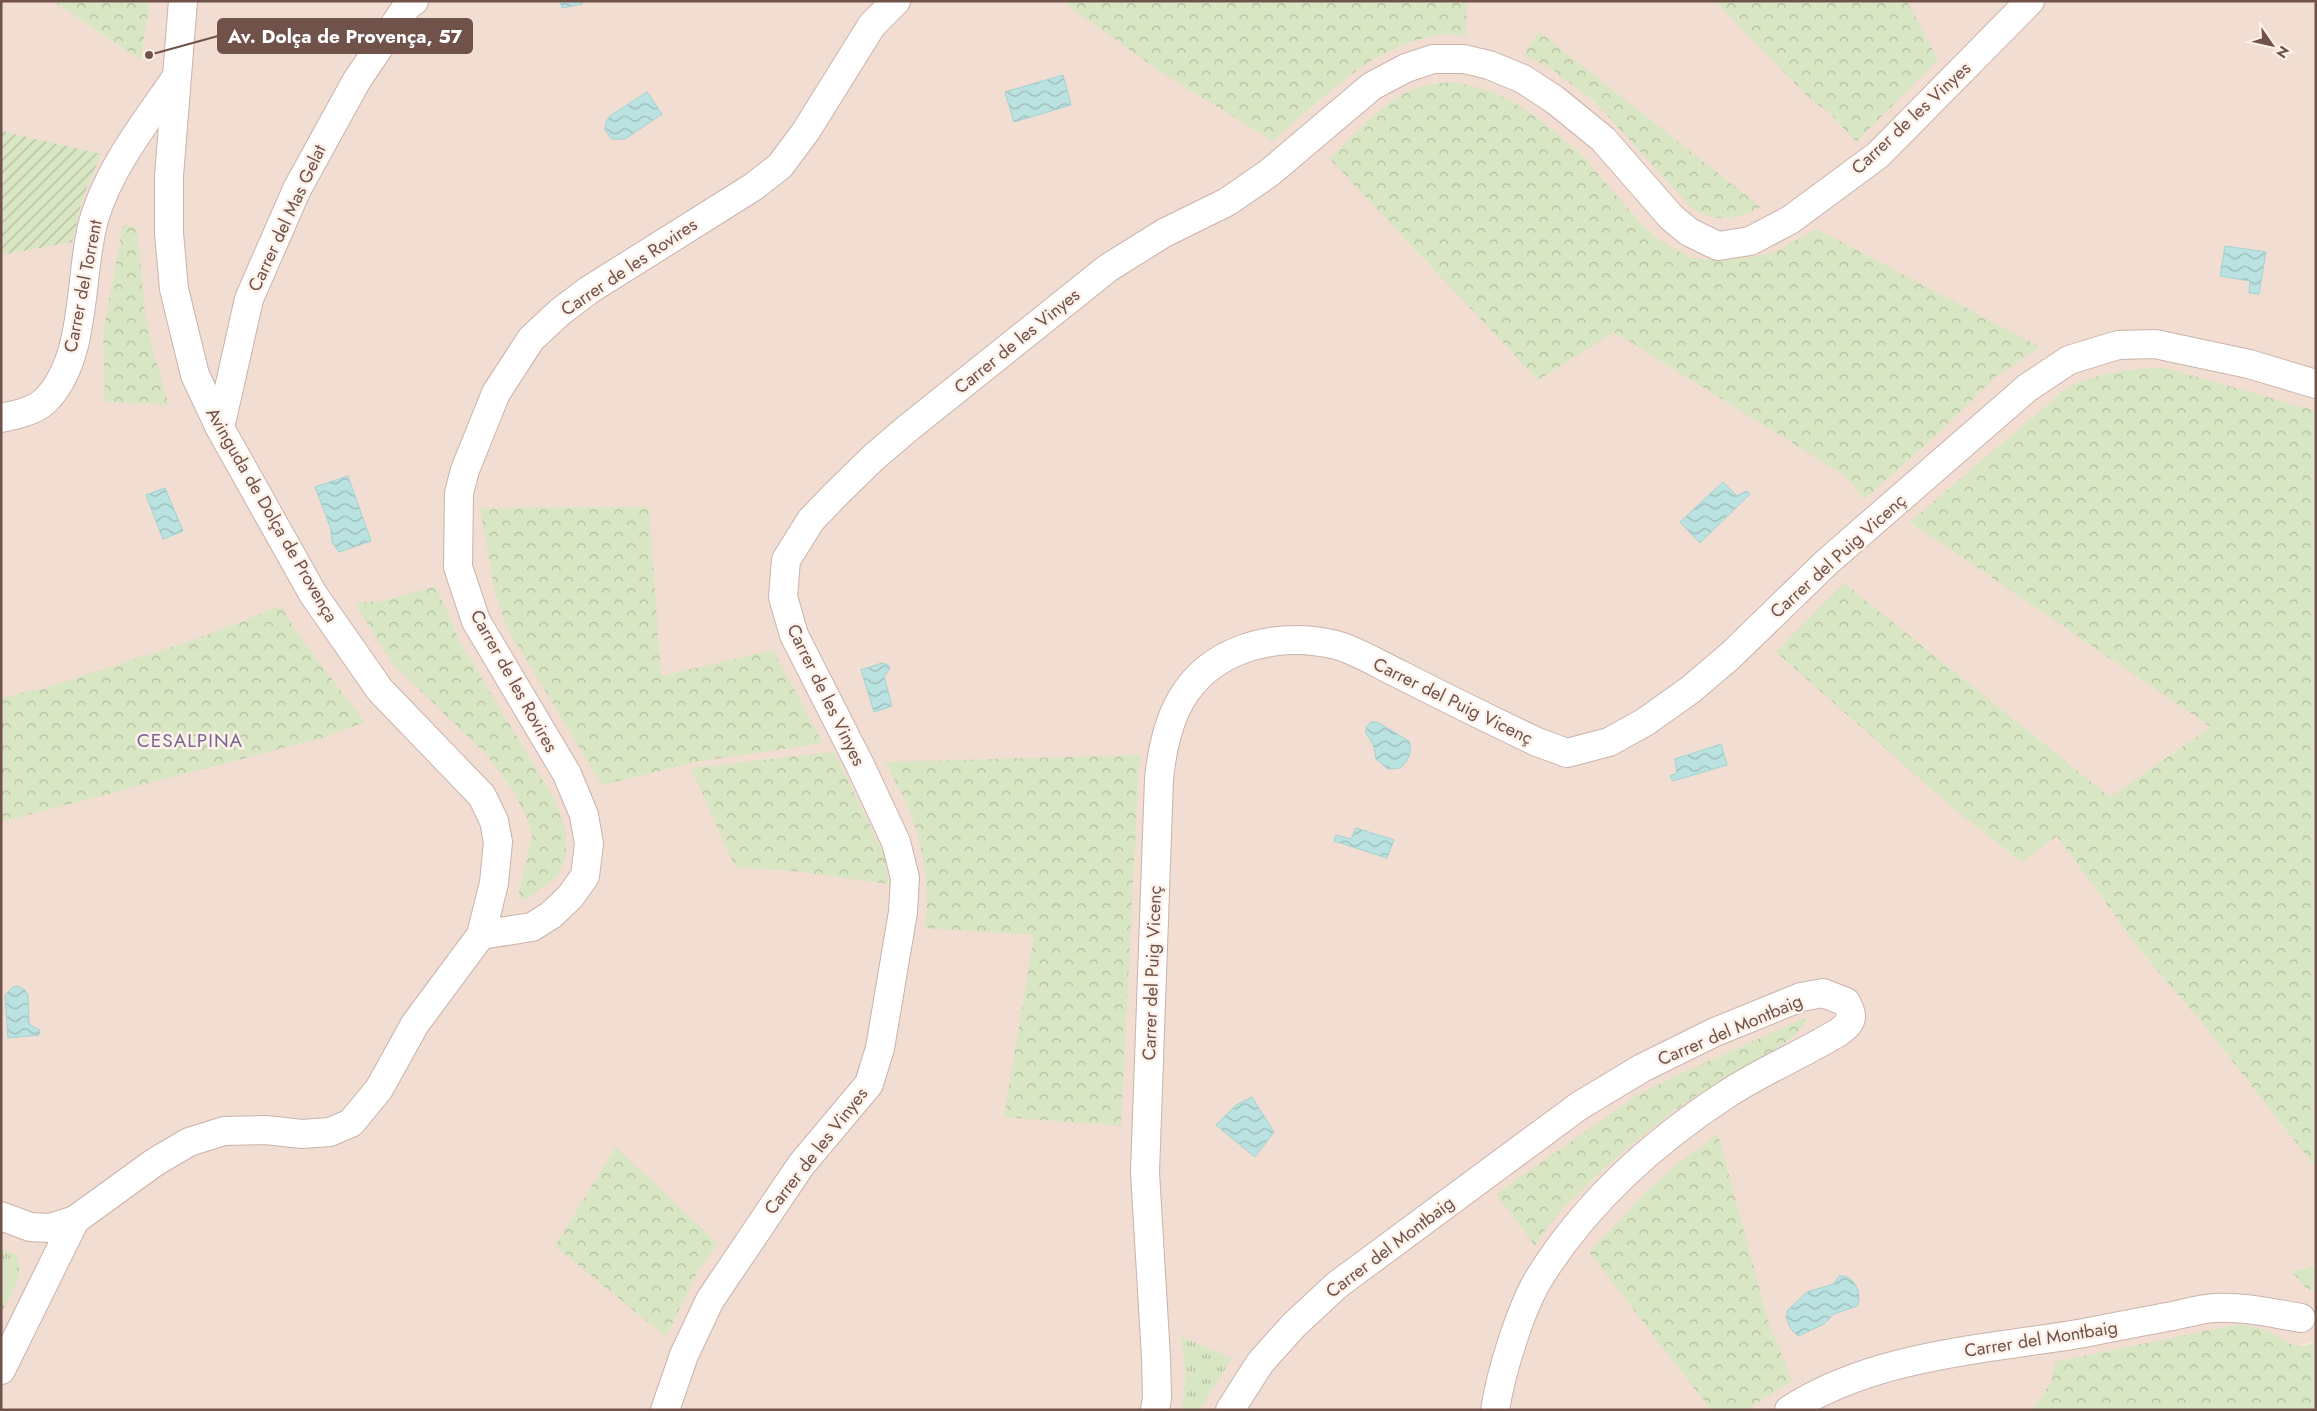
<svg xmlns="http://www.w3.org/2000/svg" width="2317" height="1411" viewBox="0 0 2317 1411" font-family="Jost,sans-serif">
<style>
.residential{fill:#f1ddd2}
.grass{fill:url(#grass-tufts)}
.forest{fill:url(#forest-crowns)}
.garden{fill:url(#garden-furrows)}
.pitch{fill:#d8e6c3}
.water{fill:url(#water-waves);stroke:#a1d3d1}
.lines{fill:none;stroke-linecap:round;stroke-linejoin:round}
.minor-casing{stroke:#cab3ab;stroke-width:30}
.minor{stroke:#fff;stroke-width:28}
.labels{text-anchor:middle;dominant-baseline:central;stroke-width:5;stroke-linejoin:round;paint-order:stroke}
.street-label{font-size:18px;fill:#70524b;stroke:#fdf2e9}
.neighbourhood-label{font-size:19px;letter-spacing:1px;fill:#7c6793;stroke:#fdf2e9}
.leader{fill:none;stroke:#70524b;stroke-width:2}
.callout-dot{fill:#70524b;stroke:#fdf2e9;stroke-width:2}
.callout{fill:#70524b;stroke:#70524b;stroke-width:2}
.callout-label{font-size:19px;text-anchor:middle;font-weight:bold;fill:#fff}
</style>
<defs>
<pattern id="grass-tufts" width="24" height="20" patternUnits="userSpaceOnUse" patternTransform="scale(1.25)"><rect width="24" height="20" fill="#d8e6c3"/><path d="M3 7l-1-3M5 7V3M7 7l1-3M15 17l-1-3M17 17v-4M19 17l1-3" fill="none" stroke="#b4bda0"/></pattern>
<pattern id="forest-crowns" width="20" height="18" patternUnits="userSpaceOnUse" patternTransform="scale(1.25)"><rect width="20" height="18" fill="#d8e6c3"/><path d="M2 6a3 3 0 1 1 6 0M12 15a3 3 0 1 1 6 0" fill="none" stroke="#b4bda0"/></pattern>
<pattern id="garden-furrows" width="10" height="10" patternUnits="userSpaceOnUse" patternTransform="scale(1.25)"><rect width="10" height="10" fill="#d8e6c3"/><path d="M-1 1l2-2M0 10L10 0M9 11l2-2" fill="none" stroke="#b4bda0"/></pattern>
<pattern id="water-waves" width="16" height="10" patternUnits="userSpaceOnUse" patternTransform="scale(1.25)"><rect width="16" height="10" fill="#bae2e0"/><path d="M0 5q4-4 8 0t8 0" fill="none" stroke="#9cbab8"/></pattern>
</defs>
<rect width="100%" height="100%" fill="#faede3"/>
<polygon class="residential" points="1,1 53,1 141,60 150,1 2316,1 2316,634 2211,727 2057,836 2142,953 2199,1019 2316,1168 2316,1266 2291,1271 2306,1288 2316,1292 2316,1341 2300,1346 2289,1345 2269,1332 2256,1327 2051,1382 2033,1410 1,1410"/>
<g class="grass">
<path d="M1,1249L16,1254C25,1276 11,1294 1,1313Z"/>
<path d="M1181,1337L1232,1358L1199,1410H1181C1188,1385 1185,1362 1181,1337Z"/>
</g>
<g class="forest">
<polygon points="53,1 150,1 141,60"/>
<path d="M1062,1H1467L1466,36C1457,35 1447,33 1439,35C1372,45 1322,99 1273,141L1159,71Z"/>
<polygon points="1715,1 1907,1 1938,60 1856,142 1829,112 1811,100"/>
<path d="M1539,32L1761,207C1739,219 1712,224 1691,207L1593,100L1549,67L1523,55Z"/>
<path d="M1455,82L1487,90L1508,99L1538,118L1580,153L1644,227L1659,240L1691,258L1717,260L1753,257L1772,253L1817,229L2040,347L1994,378L1946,426L1865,499L1844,475L1614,332L1538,380L1329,158C1357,135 1384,98 1420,87C1432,83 1443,83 1455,82Z"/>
<polygon points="123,225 137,227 145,313 153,350 169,405 105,402 103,334"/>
<path d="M2149,368H2166L2316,411V1168L2199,1019L2142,953L2057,836L2022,862L1954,809L1776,652L1844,583L2110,797L2211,727L1910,522L2068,387C2098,374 2117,371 2149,368Z"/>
<polygon points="649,507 661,676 773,650 823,743 696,762 602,785 506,626 495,592 480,508"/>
<polygon points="436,586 461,644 555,800 566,831 566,857 557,877 525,900 519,896 519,892 532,836 526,816 512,789 486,754 392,663 355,603 383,601"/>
<polygon points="281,606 301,639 365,722 322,738 1,822 1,699 35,689 37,691 196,639"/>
<polygon points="834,752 884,854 889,884 793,871 735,867 691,768"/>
<path d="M1141,755L1139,763L1121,1126L1004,1117L1034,935L925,928C931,889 923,843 908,807C901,791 892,777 885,762Z"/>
<path d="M1805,1018H1808C1800,1042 1723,1079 1699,1094C1657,1122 1619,1153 1584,1188C1565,1206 1547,1224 1535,1246L1496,1194L1636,1096L1682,1073Z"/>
<polygon points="1718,1134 1768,1321 1792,1381 1746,1410 1711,1410 1589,1252 1645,1193 1673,1167"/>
<polygon points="616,1147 717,1243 696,1275 666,1337 555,1246"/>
<polygon points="2316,1266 2316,1292 2306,1288 2291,1271"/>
<path d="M2239,1324C2249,1326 2260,1327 2269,1332C2287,1340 2295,1353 2316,1341V1410H2033L2051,1382L2055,1362Z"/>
</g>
<polygon class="garden" points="1,131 101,154 82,200 72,242 1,255"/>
<polygon class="pitch" points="1,1271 14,1279 1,1302"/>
<g class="water">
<polygon points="560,1 582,1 582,4 562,8"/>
<polygon points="1063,75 1071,105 1014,122 1005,92"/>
<polygon points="647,92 662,114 625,139 612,139 605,130 606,122 610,116"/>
<polygon points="2225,246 2266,252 2259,294 2249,293 2250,281 2220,276"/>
<polygon points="348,476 371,541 339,552 332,542 331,529 315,487"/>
<polygon points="1723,482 1737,496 1746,491 1750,494 1700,543 1680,522"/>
<polygon points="165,488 183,531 163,539 146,495"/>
<polygon points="882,663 888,665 890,669 884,676 892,706 874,712 861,670"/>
<path d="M1371,722H1377L1409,741C1413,750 1408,762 1400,768L1388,769L1376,759C1375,755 1375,750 1374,747C1371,737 1359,732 1371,722Z"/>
<polygon points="1721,744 1727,765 1673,781 1670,776 1677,773 1675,759"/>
<polygon points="1356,828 1394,840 1387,858 1334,841 1336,835 1351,839"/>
<polygon points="17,986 25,990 28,995 29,1024 40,1030 39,1035 8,1038 5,995 13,987"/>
<polygon points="1252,1097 1274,1132 1255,1157 1216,1125 1236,1105"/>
<path d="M1839,1276C1854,1274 1863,1294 1857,1306L1834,1314L1824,1324L1798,1336L1791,1329L1786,1317L1788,1310L1807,1292L1834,1284Z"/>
</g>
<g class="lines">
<g class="minor-casing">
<g id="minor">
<path d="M1,418C16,415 35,411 46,400C89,356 78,271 95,216C111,165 146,122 175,79"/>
<polyline points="220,428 249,299 297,189 357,80 408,5 414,1"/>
<polyline points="481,935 532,927 551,915 570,897 585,876 589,844 584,815 567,774 476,621 458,567 459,493 465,470 496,393 531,339 560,312 589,290 753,187 780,166 806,131 872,25 896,1"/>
<polyline points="1,1216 30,1227 50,1228 75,1220 155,1162 189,1142 224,1131 266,1130 302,1134 330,1132 351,1123 379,1089 415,1024 481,935 494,883 498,842 494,821 482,796 380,690 313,594 220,428 195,375 174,289 169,233 169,176 183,1"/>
<polyline points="1,1370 75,1220"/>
<polyline points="665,1410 684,1355 710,1300 801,1165 869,1084 880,1048 903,912 905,878 896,842 860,765 794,635 783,597 786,560 811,520 837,493 874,457 908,428 1108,268 1164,233 1227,202 1269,173 1372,86 1406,68 1433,59 1464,59 1489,65 1523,79 1555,100 1603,139 1671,217 1689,232 1718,246 1750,241 1790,220 1878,155 2030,1"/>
<path d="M1155,1410L1157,1398L1156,1358L1145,1172L1159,779C1165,720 1183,671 1243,649C1274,638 1303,637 1336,645C1356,650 1382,666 1401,675C1446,698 1491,720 1537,742L1567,753L1609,742L1645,722L1690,690L1730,656L1827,562L2027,388L2069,360L2118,345L2155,344L2249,364L2316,384"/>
<path d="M1230,1410L1260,1363L1294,1325L1337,1285L1579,1106L1642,1068L1715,1032L1801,997L1823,993L1846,1002C1854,1018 1853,1021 1839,1032C1803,1054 1762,1071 1727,1094C1655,1141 1587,1202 1541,1275C1521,1306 1501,1372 1495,1410"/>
<path d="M1789,1410C1876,1354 1985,1350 2084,1333C2114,1327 2144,1321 2173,1316C2187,1313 2201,1309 2214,1308C2243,1306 2272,1313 2301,1318"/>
</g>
</g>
<use href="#minor" class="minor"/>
</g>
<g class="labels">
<g class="street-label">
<text transform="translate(1911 118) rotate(-43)">Carrer de les Vinyes</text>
<text transform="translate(287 218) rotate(-65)">Carrer del Mas Gelat</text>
<text transform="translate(629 267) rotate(-34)">Carrer de les Rovires</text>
<text transform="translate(83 286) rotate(-79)">Carrer del Torrent</text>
<text transform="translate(1017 341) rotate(-39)">Carrer de les Vinyes</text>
<text transform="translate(272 515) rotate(60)">Avinguda de Dolça de Provença</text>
<text transform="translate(1838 556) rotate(-42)">Carrer del Puig Vicenç</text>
<text transform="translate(514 681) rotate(61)">Carrer de les Rovires</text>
<text transform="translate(826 695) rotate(64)">Carrer de les Vinyes</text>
<text transform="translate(1453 701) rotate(26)">Carrer del Puig Vicenç</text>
<text transform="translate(1152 973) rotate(-88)">Carrer del Puig Vicenç</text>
<text transform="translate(1730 1030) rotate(-23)">Carrer del Montbaig</text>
<text transform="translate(816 1151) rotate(-52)">Carrer de les Vinyes</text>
<text transform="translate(1390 1247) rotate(-37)">Carrer del Montbaig</text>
<text transform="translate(2041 1339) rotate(-9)">Carrer del Montbaig</text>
</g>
<g class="neighbourhood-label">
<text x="190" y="740">CESALPINA</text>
</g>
</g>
<path class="leader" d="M149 55L218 36"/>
<circle class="callout-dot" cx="149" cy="55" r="5"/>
<rect class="callout" x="218" y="19" width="254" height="34" rx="5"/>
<g class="callout-label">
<text x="345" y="43">Av. Dolça de Provença, 57</text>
</g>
<rect width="2317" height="1411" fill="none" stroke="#70524b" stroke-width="5"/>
<g transform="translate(2272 45) rotate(124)" stroke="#fdf2e9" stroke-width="4" paint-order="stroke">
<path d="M0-4L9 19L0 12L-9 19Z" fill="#70524b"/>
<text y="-8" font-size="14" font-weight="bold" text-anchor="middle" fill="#70524b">N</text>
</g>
</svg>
